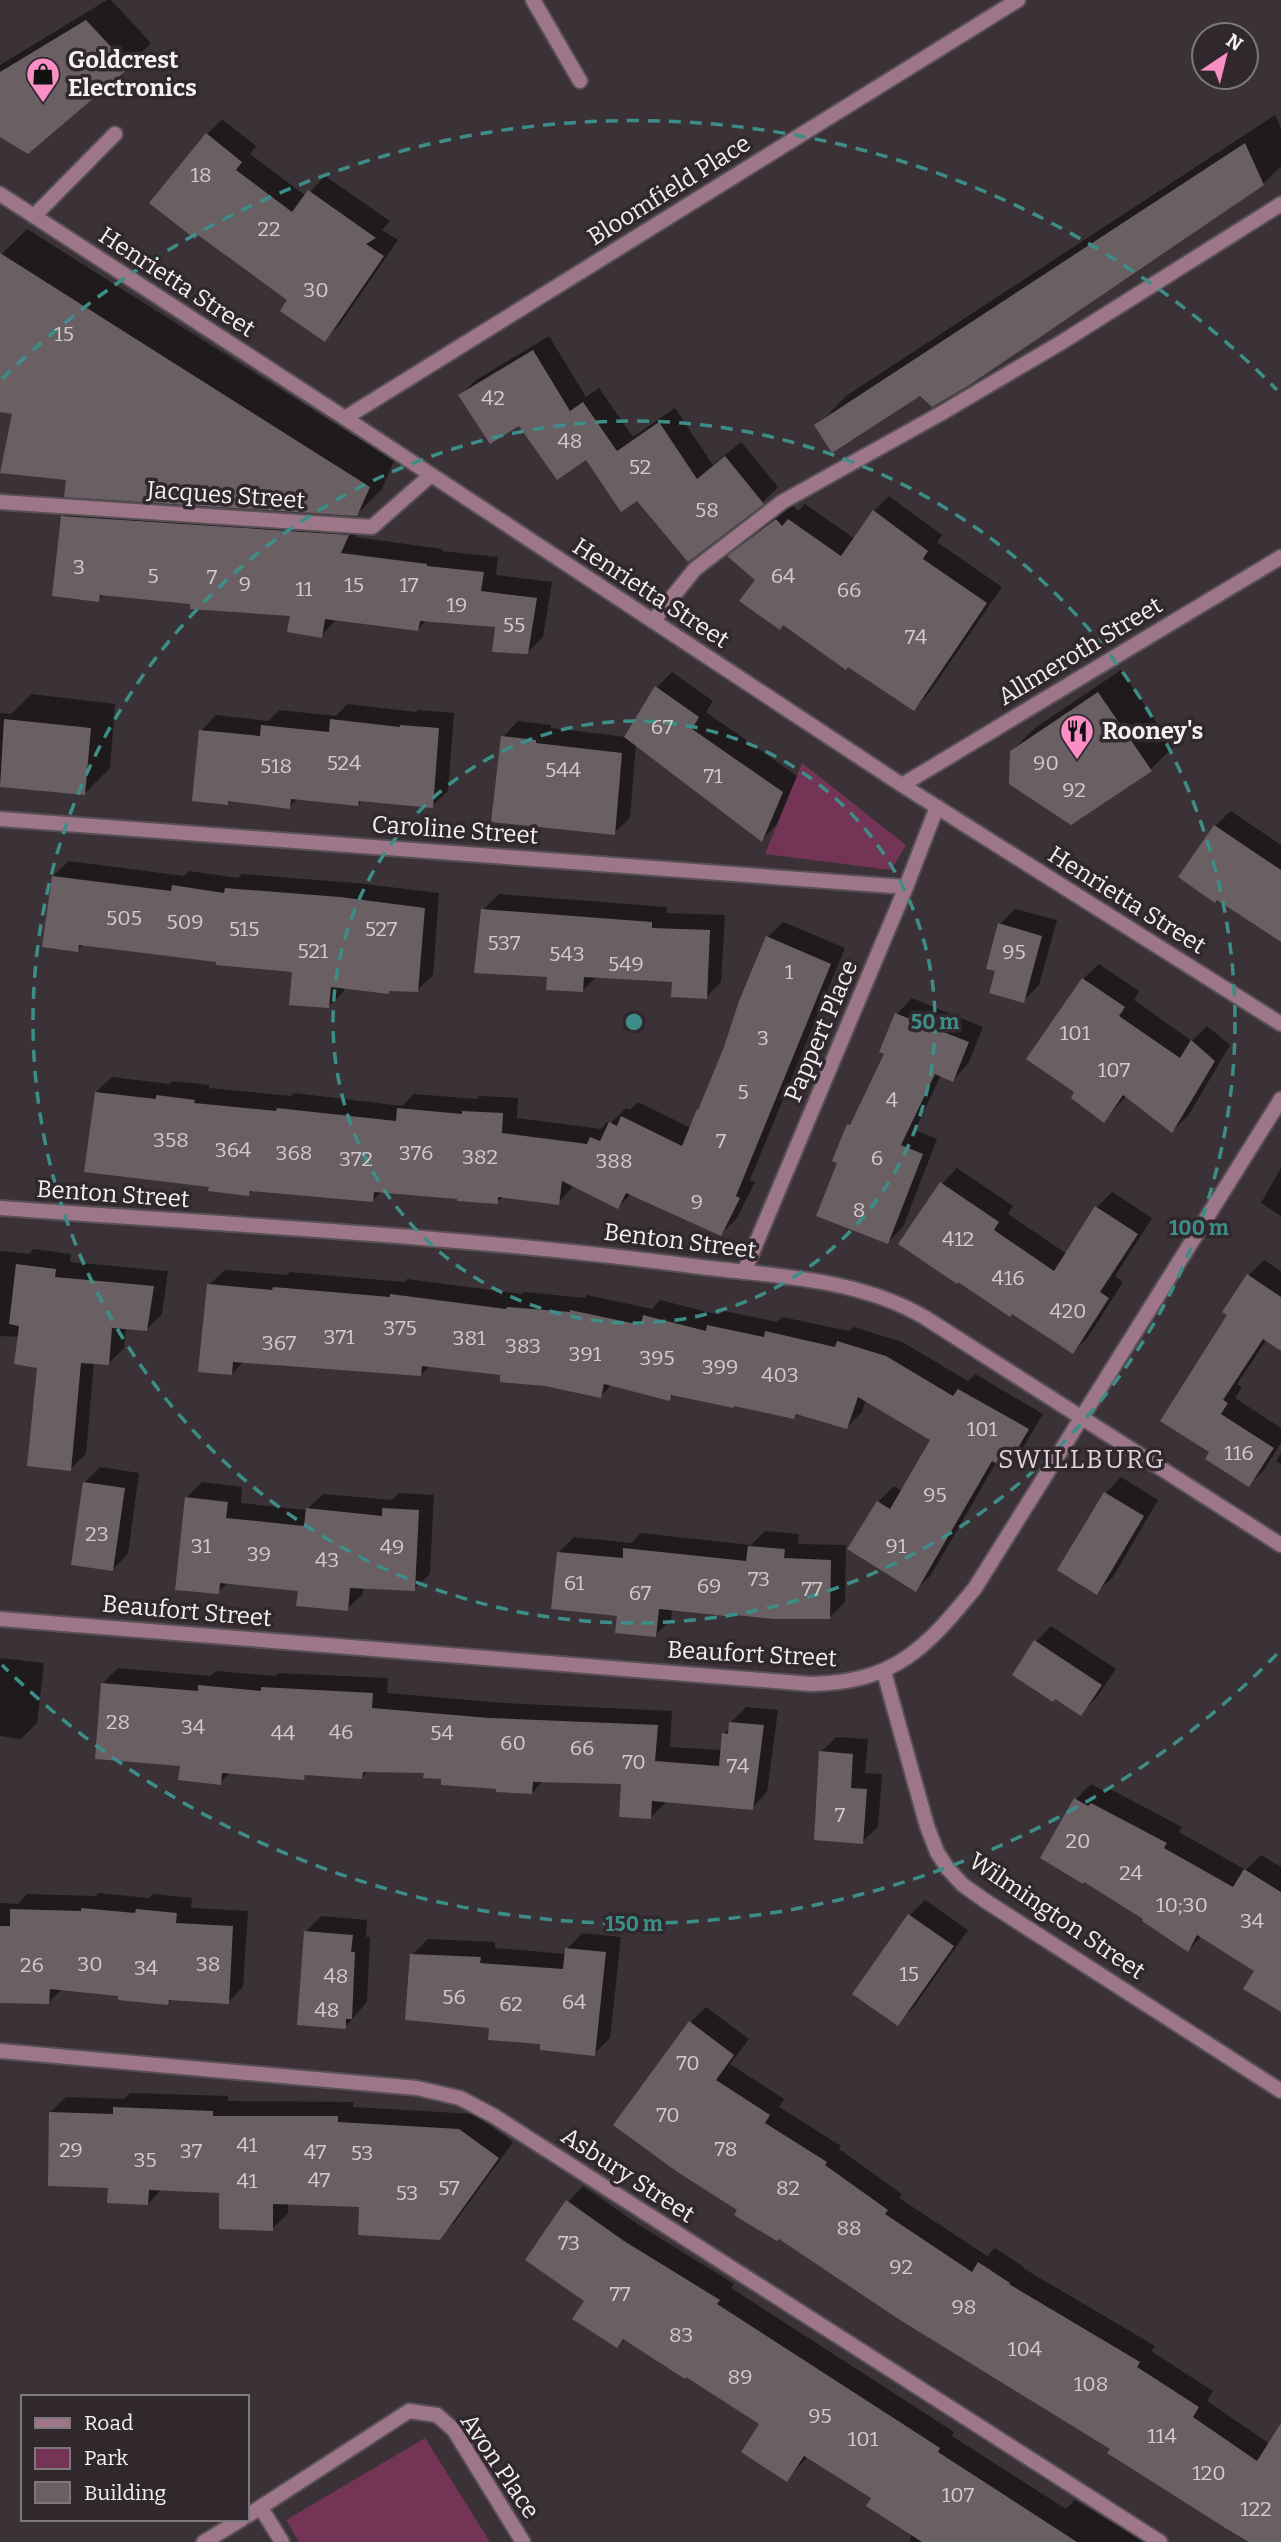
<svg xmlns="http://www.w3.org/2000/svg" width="1281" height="2542" viewBox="0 0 1281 2542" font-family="Bitter,serif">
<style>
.green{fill:#743456}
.shadow{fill:#0007}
.building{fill:#6a6064}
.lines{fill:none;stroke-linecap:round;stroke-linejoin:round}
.lane-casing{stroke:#585054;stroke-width:18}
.street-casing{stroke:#585054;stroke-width:18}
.lane{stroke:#9e7689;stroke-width:14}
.street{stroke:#9e7689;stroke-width:14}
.ring{fill:none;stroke:#3d8e88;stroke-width:3.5;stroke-dasharray:12 9}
.labels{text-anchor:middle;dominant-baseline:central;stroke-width:7;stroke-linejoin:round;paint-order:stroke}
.number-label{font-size:21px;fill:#d2cbce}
.poi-label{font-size:24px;font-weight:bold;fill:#f4eff1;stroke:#30282c;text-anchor:start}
.street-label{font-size:24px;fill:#f4eff1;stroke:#30282c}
.neighbourhood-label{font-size:26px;letter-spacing:2px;fill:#dfd4d9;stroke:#30282c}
.centre{fill:#3d8e88;stroke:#30282c;stroke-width:3.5}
.ring-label{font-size:21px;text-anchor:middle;font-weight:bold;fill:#3d8e88;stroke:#30282c;stroke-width:7;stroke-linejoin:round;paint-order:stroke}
</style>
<rect width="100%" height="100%" fill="#3a3236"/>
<g class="green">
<polygon points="802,763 906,845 891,870 765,854"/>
<polygon points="425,2438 490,2542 299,2542 286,2520"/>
</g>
<g class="shadow">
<polygon points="107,0 111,0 151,43 129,66 0,135 0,65"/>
<polygon points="1275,115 1281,128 1281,166 1263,184 920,393 817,426 846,396"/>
<polygon points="222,119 256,146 250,154 306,196 325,176 390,221 382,230 398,240 340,324 325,340 290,300 207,134"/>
<polygon points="27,229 394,461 382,489 356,515 68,478 14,413 0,411 2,254"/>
<polygon points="549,336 586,397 599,388 633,437 675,408 713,465 741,442 778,487 763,502 688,560 638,499 586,458 460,395 476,380"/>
<polygon points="889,496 942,535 937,542 1002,587 929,693 914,709 730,556 745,541 792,504 798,511 805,504 855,539 874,511"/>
<polygon points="79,501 362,520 355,537 442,549 442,551 498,557 496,575 552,582 543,637 528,652 497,626 427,620 417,630 337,619 321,636 292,615 105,593 98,600 63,517"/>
<polygon points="1121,670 1173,747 1151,769 1012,751 1035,728"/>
<polygon points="672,672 713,701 706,712 797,776 777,824 762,840 636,743 630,818 614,833 503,737 518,721 551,725 551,728 626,737 657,687"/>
<polygon points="31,694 115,704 110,768 85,793 0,785 0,713 11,714"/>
<polygon points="347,704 416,712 418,710 454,713 448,791 432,806 362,800 358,805 298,798 289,807 231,800 227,803 201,731 216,715 268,721 279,710 336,716"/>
<polygon points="1231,811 1281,845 1281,940 1215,826"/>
<polygon points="69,861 184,876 189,871 238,878 242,874 356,883 439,893 433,975 417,990 391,989 388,992 344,987 344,991 329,1006 294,970 84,944 77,950 53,876"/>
<polygon points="499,894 667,907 666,913 725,915 721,982 706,997 674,980 597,976 583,990 483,910"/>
<polygon points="1015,909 1057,920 1039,985 1023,1001 997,970 1000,924"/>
<polygon points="783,922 845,948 750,1180 755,1182 737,1218 721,1234 631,1194 618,1207 574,1185 558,1203 504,1196 497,1202 382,1191 373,1200 253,1190 249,1194 211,1185 96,1092 112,1077 169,1084 173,1081 209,1085 209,1088 291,1096 294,1093 402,1106 414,1094 477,1099 479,1096 518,1098 517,1118 601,1129 607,1122 610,1124 626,1108 630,1110 638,1102 691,1128 702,1107 768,937"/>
<polygon points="1099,964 1139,991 1134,1000 1192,1041 1207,1026 1230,1045 1188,1116 1172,1131 1126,1096 1104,1121 1077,1092 1083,979"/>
<polygon points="912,998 983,1027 968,1064 953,1080 941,1075 915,1130 937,1139 903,1227 888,1242 839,1162 835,1160 849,1125 855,1118 886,1053 897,1014"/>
<polygon points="957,1168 1013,1206 1008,1214 1067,1254 1097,1207 1112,1192 1152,1218 1115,1276 1123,1282 1088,1337 1073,1352 942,1184"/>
<polygon points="1281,1168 1281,1216 1261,1203"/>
<polygon points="33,1249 71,1254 70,1262 168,1271 162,1314 147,1329 126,1327 124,1348 109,1363 94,1362 86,1454 70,1469 39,1366 19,1337 0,1336 0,1251 29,1254"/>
<polygon points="1264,1260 1281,1271 1281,1338 1267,1339 1237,1384 1242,1387 1235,1398 1281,1428 1281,1443 1264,1470 1249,1485 1211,1451 1229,1314 1224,1311 1249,1275"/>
<polygon points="225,1270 287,1275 290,1272 404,1282 407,1279 522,1294 524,1292 585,1298 587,1295 652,1309 660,1300 719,1315 724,1311 777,1322 782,1317 849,1331 854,1327 902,1342 968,1381 975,1374 1043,1414 1021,1451 1006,1467 997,1461 931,1575 915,1590 849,1548 878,1502 894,1486 902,1491 932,1439 866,1400 862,1412 847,1427 799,1413 794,1417 674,1394 669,1399 612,1384 600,1397 502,1374 430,1365 421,1375 244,1361 232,1374 209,1285"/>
<polygon points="1281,1453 1281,1464 1276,1461"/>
<polygon points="100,1467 139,1473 128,1554 112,1570 84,1483"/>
<polygon points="1121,1477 1158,1500 1113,1577 1097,1592 1059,1570 1106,1493"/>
<polygon points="202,1482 242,1487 241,1503 306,1510 323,1494 392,1500 399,1493 434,1495 430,1574 414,1589 363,1587 363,1594 347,1609 300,1589 229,1582 218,1592 186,1498"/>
<polygon points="765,1531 799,1534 798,1544 846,1545 845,1602 829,1618 672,1609 671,1620 655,1635 619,1615 559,1552 574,1537 631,1543 641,1533 751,1545"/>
<polygon points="1051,1626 1116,1669 1096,1698 1080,1714 1036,1642"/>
<polygon points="0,1658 44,1663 37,1723 21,1739 0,1736"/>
<polygon points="118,1668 210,1676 216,1671 275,1676 278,1673 388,1678 387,1693 505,1703 672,1711 670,1747 722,1750 724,1734 730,1728 731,1722 746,1707 778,1710 767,1792 752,1808 666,1802 650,1818 623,1783 544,1780 532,1793 443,1778 426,1771 368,1771 362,1777 308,1773 304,1778 231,1772 220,1783 182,1764 102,1684"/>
<polygon points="836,1737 868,1739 865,1773 882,1774 878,1827 862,1842 821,1752"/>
<polygon points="1091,1784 1104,1791 1108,1788 1182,1827 1179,1832 1246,1870 1261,1855 1281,1867 1281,2010 1257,1970 1202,1936 1188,1950 1145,1918 1084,1880 1042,1858 1076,1799"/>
<polygon points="98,1893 149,1898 153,1894 192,1898 191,1908 248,1911 243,1987 228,2002 172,1999 168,2003 120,1994 62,1989 49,2002 0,2001 0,1903 18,1904 27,1894 96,1896"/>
<polygon points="925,1900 968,1930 913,2008 897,2023 855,1993 910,1915"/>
<polygon points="321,1916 367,1920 366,1937 370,1937 367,2002 345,2027 306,1932"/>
<polygon points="582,1933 621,1937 610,2038 594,2054 542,2043 491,2026 412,1955 428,1939 495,1942 495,1948 566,1954 567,1949"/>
<polygon points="706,2007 749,2039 730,2064 784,2099 779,2107 841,2146 839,2149 902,2194 899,2198 987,2256 995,2248 1024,2267 1023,2268 1155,2346 1151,2351 1213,2391 1207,2401 1270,2444 1281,2432 1281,2542 1253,2542 1112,2448 739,2210 690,2023"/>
<polygon points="130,2093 228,2096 228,2101 353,2102 353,2107 474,2114 513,2142 455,2222 439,2238 361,2205 288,2203 288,2213 272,2229 221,2191 162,2189 148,2204 110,2186 51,2112 66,2097 124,2099"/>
<polygon points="583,2186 639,2225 734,2284 731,2288 954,2432 952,2436 1066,2509 1075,2500 1145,2542 909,2542 912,2534 873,2498 808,2456 787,2480 761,2423 625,2338 617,2346 586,2300 568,2202"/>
</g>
<g class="building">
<polygon points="86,20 130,67 28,154 0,137 0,72"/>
<polygon points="206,133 242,162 236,170 292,212 308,190 376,238 366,244 384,256 325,342 280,311 287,300 198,235 195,239 149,203"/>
<polygon points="1245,143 1264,185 968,386 932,407 920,396 832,453 814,425"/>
<polygon points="0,253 370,487 357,516 64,497 66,480 0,473 12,414 0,412"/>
<polygon points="533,350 570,411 583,402 617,451 659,422 697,479 725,456 764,504 688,562 637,501 621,512 586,460 557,480 519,426 490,444 458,395"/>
<polygon points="873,510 928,551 923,559 987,603 914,711 848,667 846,670 783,625 780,630 739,601 755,580 727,556 776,519 782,526 788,519 841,556"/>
<polygon points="61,516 349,535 341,553 427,564 427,566 484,572 481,591 537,598 528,654 492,652 495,627 420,621 418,631 325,619 322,638 287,632 290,616 190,609 190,604 100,595 99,602 52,596"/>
<polygon points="655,686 699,717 692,729 783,792 762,842 624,737"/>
<polygon points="1098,692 1152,771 1071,825 1009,784 1010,751"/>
<polygon points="4,719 91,728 85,795 0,787"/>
<polygon points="330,719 400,727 400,725 439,728 433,808 359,801 358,806 291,799 290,809 228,801 228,805 192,801 199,730 260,736 261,725 329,732"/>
<polygon points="501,736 536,740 536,743 622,753 615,835 491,822"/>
<polygon points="1214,825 1281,870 1281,942 1217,900 1215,903 1178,877"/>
<polygon points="52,876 171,891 172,885 224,893 225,888 340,897 425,908 418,992 389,991 389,994 331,987 329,1008 289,1005 292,972 216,965 216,962 79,945 78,952 42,947"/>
<polygon points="481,909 652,922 652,928 710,930 707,999 671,997 672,982 584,977 583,992 546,990 547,977 474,973"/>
<polygon points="998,923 1042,936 1024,1003 989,993 995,971 986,969"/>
<polygon points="766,936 831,964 736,1196 740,1198 721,1236 626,1193 618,1209 562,1181 559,1205 498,1197 498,1204 457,1201 457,1199 374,1192 373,1202 250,1191 249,1196 208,1191 209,1187 84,1172 95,1092 156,1099 156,1095 195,1100 194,1103 276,1111 277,1108 396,1121 397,1108 462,1114 462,1111 503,1113 502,1133 587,1144 590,1137 600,1141 609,1122 617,1126 621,1116 682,1146 697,1109 698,1110 724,1047 739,1001"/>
<polygon points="1082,978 1125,1007 1119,1016 1180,1058 1191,1040 1215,1061 1172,1133 1123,1095 1104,1123 1071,1098 1074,1092 1026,1059"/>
<polygon points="895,1013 969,1042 953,1082 935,1074 901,1145 923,1154 888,1244 816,1216 837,1163 832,1161 847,1124 850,1125 884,1054 879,1052"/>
<polygon points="940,1182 999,1222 994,1230 1054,1271 1095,1206 1138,1234 1100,1292 1109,1298 1073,1354 1012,1314 1010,1317 958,1282 957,1284 898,1244"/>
<polygon points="16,1264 56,1269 55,1277 154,1286 147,1331 112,1328 109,1365 81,1363 71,1471 27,1466 37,1368 14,1364 19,1326 9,1324"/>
<polygon points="1247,1274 1281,1297 1281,1351 1263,1339 1223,1400 1228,1403 1221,1414 1274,1448 1249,1487 1205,1459 1209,1452 1160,1421 1227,1315 1222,1312"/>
<polygon points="207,1284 272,1290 273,1287 390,1297 390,1294 506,1309 507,1307 570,1312 570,1310 641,1325 643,1315 706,1331 707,1325 764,1337 765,1331 835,1347 837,1341 886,1356 953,1396 958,1389 1029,1429 1006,1469 992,1461 916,1592 847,1549 877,1501 890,1509 930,1440 858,1397 847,1429 796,1414 794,1419 734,1406 734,1408 671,1395 670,1401 604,1384 601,1398 545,1386 500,1382 500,1375 422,1366 421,1376 233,1362 232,1375 198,1372"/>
<polygon points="83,1482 125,1488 113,1571 71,1565"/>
<polygon points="1104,1492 1144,1516 1097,1595 1057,1570"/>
<polygon points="185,1497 228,1502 226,1518 304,1526 306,1508 382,1516 382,1508 419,1510 415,1591 350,1588 348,1611 296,1606 298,1591 220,1583 219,1594 175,1590"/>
<polygon points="748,1546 785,1549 784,1558 831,1560 830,1619 774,1619 726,1614 726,1616 659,1609 656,1637 615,1633 617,1616 551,1609 557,1552 623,1558 623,1548 746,1561"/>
<polygon points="1034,1640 1102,1685 1081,1716 1055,1699 1053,1702 1012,1675"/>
<polygon points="101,1683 198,1691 198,1685 261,1691 261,1687 373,1693 372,1708 489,1718 658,1725 655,1761 719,1766 722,1733 728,1734 729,1722 764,1725 753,1810 652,1801 651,1819 619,1817 621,1784 533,1782 532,1794 496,1792 496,1789 441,1785 441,1779 423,1778 424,1773 363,1772 362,1779 305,1775 304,1780 222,1773 221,1785 178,1780 180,1766 95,1759"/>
<polygon points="819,1751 853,1754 851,1788 867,1789 863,1844 814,1840"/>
<polygon points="1074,1798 1088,1806 1091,1803 1167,1843 1164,1848 1233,1887 1244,1869 1281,1892 1281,2012 1243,1989 1254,1971 1197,1935 1188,1952 1142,1921 1143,1919 1084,1882 1083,1884 1040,1858"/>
<polygon points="81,1908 135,1913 136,1909 177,1913 176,1923 233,1926 229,2004 169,2000 168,2005 118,2000 118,1996 50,1989 49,2004 0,2003 0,1926 10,1926 10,1909 81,1911"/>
<polygon points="908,1914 954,1946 898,2026 852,1994"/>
<polygon points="304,1931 353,1935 351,1952 355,1952 352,2019 346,2019 346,2029 297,2025"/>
<polygon points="565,1948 606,1952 595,2056 540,2050 540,2044 488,2040 489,2028 405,2020 410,1954 481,1957 480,1963 563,1969"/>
<polygon points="689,2021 734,2055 716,2080 770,2115 765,2123 827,2162 825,2165 888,2210 885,2214 972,2272 978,2262 1010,2283 1009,2284 1140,2362 1137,2367 1199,2407 1193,2417 1257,2461 1281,2423 1281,2542 1249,2542 1227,2529 1107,2453 1110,2449 900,2320 779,2239 777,2241 734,2215 737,2210 676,2171 613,2125"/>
<polygon points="113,2107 213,2111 213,2116 338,2116 338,2122 459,2129 499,2158 440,2240 358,2235 359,2207 273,2204 273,2231 219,2229 219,2193 149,2190 148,2205 107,2203 108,2188 48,2186 49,2112 113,2114"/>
<polygon points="566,2200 624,2241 720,2300 717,2304 940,2448 938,2452 1077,2542 922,2542 866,2506 871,2498 804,2456 787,2482 741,2452 759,2424 686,2377 685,2379 623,2339 617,2348 572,2319 584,2301 525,2260"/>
</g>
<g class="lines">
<g class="lane-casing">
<g id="lane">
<polyline points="34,216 115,134"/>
<polyline points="653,621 695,569 782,502 940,414 1062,342 1281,204"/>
</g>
</g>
<g class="street-casing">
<g id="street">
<polyline points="533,0 580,81"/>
<polyline points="0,194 345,418 902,785 1281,1024"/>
<polyline points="345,418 1018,0"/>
<polyline points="0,502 372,527 431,475"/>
<polyline points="902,785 1281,557"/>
<polyline points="0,819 906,887"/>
<path d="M0,1208C231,1225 463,1236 693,1266C770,1276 855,1277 924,1317L1281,1545"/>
<polyline points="744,1272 906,887 937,807"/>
<path d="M0,1619L811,1684C895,1682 925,1649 975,1588L1281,1099"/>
<polyline points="884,1672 927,1826 937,1852 948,1869 963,1885 984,1900 1281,2091"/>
<polyline points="0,2051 417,2088 460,2098 494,2116 1160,2542"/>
<polyline points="261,2508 282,2542"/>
<polyline points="247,2516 409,2411 437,2415 454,2430 523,2542"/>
<polyline points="204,2542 242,2519"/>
</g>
</g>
<use href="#lane" class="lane"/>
<use href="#street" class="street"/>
</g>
<g class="ring">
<circle cx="634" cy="1022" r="301"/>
<circle cx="634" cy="1022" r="601"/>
<path d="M1277 1654A902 902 0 0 1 2 1665M2 379A902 902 0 0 1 1277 390"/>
</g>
<defs>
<g id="shop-pin" transform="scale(1.75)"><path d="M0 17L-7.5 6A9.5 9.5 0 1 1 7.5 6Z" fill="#fa8fc6" stroke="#30282c"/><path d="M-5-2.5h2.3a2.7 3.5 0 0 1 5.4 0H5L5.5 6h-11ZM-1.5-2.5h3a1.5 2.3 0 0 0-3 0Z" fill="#111"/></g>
<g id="restaurant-pin" transform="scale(1.75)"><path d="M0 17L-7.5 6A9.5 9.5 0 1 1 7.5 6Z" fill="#fa8fc6" stroke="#30282c"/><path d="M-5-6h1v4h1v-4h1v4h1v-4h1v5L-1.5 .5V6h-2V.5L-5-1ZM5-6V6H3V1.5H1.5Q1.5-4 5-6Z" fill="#111"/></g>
</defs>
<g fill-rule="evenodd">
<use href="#shop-pin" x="43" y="74"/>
<use href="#restaurant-pin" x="1077" y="731"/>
</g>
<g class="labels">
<g class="number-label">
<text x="201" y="175">18</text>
<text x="269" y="229">22</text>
<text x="316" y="290">30</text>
<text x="64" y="334">15</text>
<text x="493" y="398">42</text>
<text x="570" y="441">48</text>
<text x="640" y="467">52</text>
<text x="707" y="510">58</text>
<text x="79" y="567">3</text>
<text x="153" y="576">5</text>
<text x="783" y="576">64</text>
<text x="212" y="577">7</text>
<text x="245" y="584">9</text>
<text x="354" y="585">15</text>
<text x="409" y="585">17</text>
<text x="304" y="589">11</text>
<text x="849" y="590">66</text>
<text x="457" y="605">19</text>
<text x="514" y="625">55</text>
<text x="916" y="637">74</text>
<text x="662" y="727">67</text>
<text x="344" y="763">524</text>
<text x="1046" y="763">90</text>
<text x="276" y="766">518</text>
<text x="563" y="770">544</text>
<text x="713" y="776">71</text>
<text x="1074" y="790">92</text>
<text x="124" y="918">505</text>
<text x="185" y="922">509</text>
<text x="244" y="929">515</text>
<text x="381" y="929">527</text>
<text x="504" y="943">537</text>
<text x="313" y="951">521</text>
<text x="1014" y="952">95</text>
<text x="567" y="954">543</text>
<text x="626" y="964">549</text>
<text x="789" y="972">1</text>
<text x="1075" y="1033">101</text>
<text x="763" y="1038">3</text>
<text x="1114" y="1070">107</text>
<text x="743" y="1092">5</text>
<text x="892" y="1100">4</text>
<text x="171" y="1140">358</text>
<text x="721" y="1141">7</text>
<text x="233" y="1150">364</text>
<text x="294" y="1153">368</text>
<text x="416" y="1153">376</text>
<text x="480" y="1157">382</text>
<text x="877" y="1158">6</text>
<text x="356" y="1159">372</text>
<text x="614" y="1161">388</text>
<text x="697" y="1202">9</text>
<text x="859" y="1210">8</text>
<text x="958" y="1239">412</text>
<text x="1008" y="1278">416</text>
<text x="1068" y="1311">420</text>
<text x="400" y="1328">375</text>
<text x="339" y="1337">371</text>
<text x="469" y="1338">381</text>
<text x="279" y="1343">367</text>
<text x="523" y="1346">383</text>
<text x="585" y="1354">391</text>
<text x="657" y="1358">395</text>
<text x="720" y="1367">399</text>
<text x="780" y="1375">403</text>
<text x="982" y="1429">101</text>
<text x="1239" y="1453">116</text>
<text x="935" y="1495">95</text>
<text x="97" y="1534">23</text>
<text x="201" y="1546">31</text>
<text x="896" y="1546">91</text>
<text x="392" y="1547">49</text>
<text x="259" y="1554">39</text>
<text x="327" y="1560">43</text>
<text x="759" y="1579">73</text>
<text x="574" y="1583">61</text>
<text x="709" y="1586">69</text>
<text x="812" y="1589">77</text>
<text x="640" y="1593">67</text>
<text x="118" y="1722">28</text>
<text x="193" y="1727">34</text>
<text x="341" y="1732">46</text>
<text x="283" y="1733">44</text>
<text x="442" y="1733">54</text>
<text x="513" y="1743">60</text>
<text x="582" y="1748">66</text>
<text x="634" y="1762">70</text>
<text x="738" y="1766">74</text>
<text x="840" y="1815">7</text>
<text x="1078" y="1841">20</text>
<text x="1131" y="1873">24</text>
<text x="1182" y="1905">10;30</text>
<text x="1252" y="1921">34</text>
<text x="90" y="1964">30</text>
<text x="208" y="1964">38</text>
<text x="32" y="1965">26</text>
<text x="146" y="1968">34</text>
<text x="909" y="1974">15</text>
<text x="336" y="1976">48</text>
<text x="454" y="1997">56</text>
<text x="574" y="2002">64</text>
<text x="511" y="2004">62</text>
<text x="327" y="2010">48</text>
<text x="688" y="2063">70</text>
<text x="668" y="2115">70</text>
<text x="247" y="2145">41</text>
<text x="726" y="2149">78</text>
<text x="71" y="2150">29</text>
<text x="191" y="2151">37</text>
<text x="315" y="2152">47</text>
<text x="362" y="2153">53</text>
<text x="145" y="2160">35</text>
<text x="319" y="2180">47</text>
<text x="247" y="2181">41</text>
<text x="449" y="2188">57</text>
<text x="788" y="2188">82</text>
<text x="407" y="2193">53</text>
<text x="849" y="2228">88</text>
<text x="569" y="2243">73</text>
<text x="901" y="2267">92</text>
<text x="620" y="2294">77</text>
<text x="964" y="2307">98</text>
<text x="681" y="2335">83</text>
<text x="1025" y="2349">104</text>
<text x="740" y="2377">89</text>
<text x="1091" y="2384">108</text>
<text x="820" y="2416">95</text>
<text x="1162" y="2436">114</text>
<text x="863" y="2439">101</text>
<text x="1209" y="2473">120</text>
<text x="958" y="2495">107</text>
<text x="1256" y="2509">122</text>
</g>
<g class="poi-label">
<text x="68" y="60">Goldcrest<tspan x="68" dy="28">Electronics</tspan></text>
<text x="1102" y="731">Rooney's</text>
</g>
<g class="street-label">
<text transform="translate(669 190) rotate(-32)">Bloomfield Place</text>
<text transform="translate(177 282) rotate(33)">Henrietta Street</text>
<text transform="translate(226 495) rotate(4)">Jacques Street</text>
<text transform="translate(651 593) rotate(33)">Henrietta Street</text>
<text transform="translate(1080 651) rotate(-31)">Allmeroth Street</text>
<text transform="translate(455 830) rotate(4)">Caroline Street</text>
<text transform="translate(1127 900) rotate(32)">Henrietta Street</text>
<text transform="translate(821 1031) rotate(-67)">Pappert Place</text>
<text transform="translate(113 1194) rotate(4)">Benton Street</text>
<text transform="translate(680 1241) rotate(7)">Benton Street</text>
<text transform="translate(187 1611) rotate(5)">Beaufort Street</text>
<text transform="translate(752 1654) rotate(3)">Beaufort Street</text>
<text transform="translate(1057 1916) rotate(34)">Wilmington Street</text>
<text transform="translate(628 2175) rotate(33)">Asbury Street</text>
<text transform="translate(500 2466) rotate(56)">Avon Place</text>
</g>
<g class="neighbourhood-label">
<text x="1082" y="1459">SWILLBURG</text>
</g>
</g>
<circle cx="634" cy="1022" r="10" class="centre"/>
<g class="ring-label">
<text x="935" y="1029">50 m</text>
<text x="1199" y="1235">100 m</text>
<text x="634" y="1931">150 m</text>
</g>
<rect x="21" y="2395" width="228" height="126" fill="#30282c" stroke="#7e787b" stroke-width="2"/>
<rect x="35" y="2418" width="35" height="10" fill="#9e7689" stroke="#7e787b" stroke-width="2"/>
<text x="84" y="2430" font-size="21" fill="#f4eff1">Road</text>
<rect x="35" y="2448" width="35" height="21" fill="#743456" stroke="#7e787b" stroke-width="2"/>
<text x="84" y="2465" font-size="21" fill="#f4eff1">Park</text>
<rect x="35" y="2482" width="35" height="21" fill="#6a6064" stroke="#7e787b" stroke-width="2"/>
<text x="84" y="2500" font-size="21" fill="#f4eff1">Building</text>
<g transform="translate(1225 56) rotate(35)"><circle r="33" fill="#30282c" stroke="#7e787b" stroke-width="2"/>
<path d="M0-5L12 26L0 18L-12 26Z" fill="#fa8fc6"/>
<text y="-10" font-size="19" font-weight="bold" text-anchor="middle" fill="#f4eff1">N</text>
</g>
</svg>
